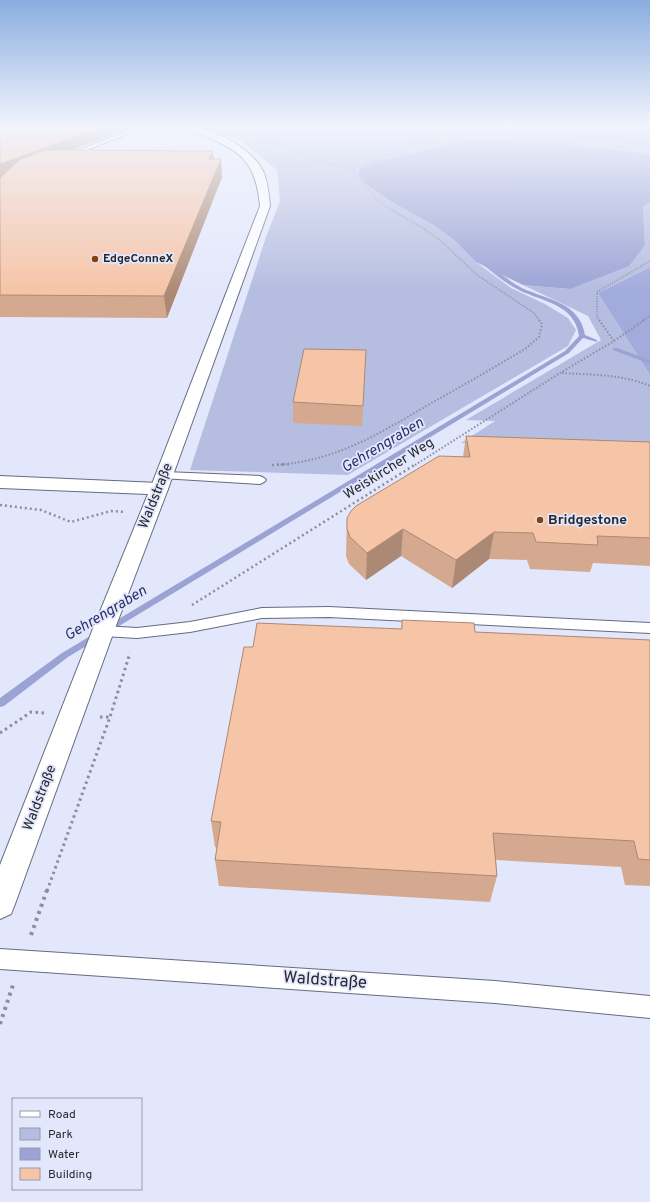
<svg xmlns="http://www.w3.org/2000/svg" width="650" height="1202" viewBox="0 0 650 1202" font-family="Overpass,sans-serif">
<style>
.green{fill:#b5bde0}
.forest{fill:#a1abdc}
.water{fill:#9aa3d4}
.lines{fill:none;stroke-linecap:round;stroke-linejoin:round}
.stream{fill:#9aa3d4;fill-rule:evenodd}
.service-casing{stroke:#666b80;stroke-width:2}
.minor-casing{stroke:#666b80;stroke-width:2}
.tertiary-casing{stroke:#666b80;stroke-width:2}
.path-far5{stroke:#8b8e9d;stroke-width:1;stroke-dasharray:1 1.5;stroke-linecap:butt}
.path-far4{stroke:#8b8e9d;stroke-width:1.5;stroke-dasharray:1 1.5;stroke-linecap:butt}
.path-far3{stroke:#8b8e9d;stroke-width:2;stroke-dasharray:1.5 2;stroke-linecap:butt}
.path-far2{stroke:#8b8e9d;stroke-width:2.5;stroke-dasharray:2 3;stroke-linecap:butt}
.path-far1{stroke:#8b8e9d;stroke-width:3;stroke-dasharray:2.5 3.5;stroke-linecap:butt}
.path{stroke:#8b8e9d;stroke-width:4;stroke-dasharray:3 4.5;stroke-linecap:butt}
.service{fill:#fff;fill-rule:evenodd}
.minor{fill:#fff;fill-rule:evenodd}
.tertiary{fill:#fff;fill-rule:evenodd}
.wall{fill:#d4a98f}
.shaded-wall{fill:#ac8974}
.building{fill:#f6c4a6;stroke:#ac8974}
.poi-dot{fill:#83410e;stroke:#e3e7fb;stroke-width:1.5}
.labels{text-anchor:middle;dominant-baseline:central;stroke-width:3.5;stroke-linejoin:round;paint-order:stroke}
.far-poi-label{font-size:12px;font-weight:bold;fill:#262831;stroke:#e3e7fb;text-anchor:start}
.street-label{font-size:14px;fill:#262831;stroke:#e3e7fb}
.poi-label{font-size:14px;font-weight:bold;fill:#262831;stroke:#e3e7fb;text-anchor:start}
.water-label{font-size:15px;font-style:italic;fill:#2a2f6a;stroke:#e3e7fb}
.near-street-label{font-size:17px;fill:#262831;stroke:#e3e7fb}
</style>
<rect width="100%" height="100%" fill="#e3e7fb"/>
<g class="green">
<polygon points="197,125 447,125 650,145 650,154 641,153 366,184 390,201 435,226 454,240 476,262 511,288 545,304 568,318 576,330 568,346 348,475 190,470 266,237 280,201 277,170 241,141"/>
<polygon points="650,202 650,267 598,293 650,375 650,447 461,443 495,421 466,420 601,340 588,316 523,285 570,289 645,245 643,207"/>
</g>
<g class="forest">
<polygon points="447,125 650,125 650,145"/>
<polygon points="650,267 650,375 598,293"/>
</g>
<polygon class="water" points="473,139 537,142 650,154 650,202 643,207 645,245 629,266 570,289 523,285 476,262 454,240 435,226 390,201 366,184 359,176 359,170 375,162"/>
<g class="lines">
<g class="stream">
<path d="M481,261H485C497,271 509,281 522,288C547,300 580,302 585,335L597,340V342L583,338L569,353L68,657L4,706L0,707V698L62,653L565,351L579,336C575,304 543,302 519,290C505,283 493,273 481,263Z"/>
<polygon points="613,348 617,348 650,360 650,364 613,350"/>
</g>
<g class="service-casing">
<g id="service">
<polygon points="142,125 150,125 67,158 62,157"/>
<polygon points="165,472 260,476 264,478 266,480 264,482 260,484 161,478 159,476 161,474"/>
<polygon points="329,607 650,623 650,633 329,617 262,618 190,632 137,638 103,636 98,635 96,631 98,627 103,626 137,628 190,622 262,608"/>
<polygon points="0,949 495,981 650,996 650,1018 495,1003 0,969"/>
</g>
</g>
<g class="minor-casing">
<path id="minor" d="M179,125C207,125 252,146 264,173C268,184 269,195 270,206L168,489L166,493L159,495L152,493L150,489L260,206C256,164 243,151 204,136C197,133 185,131 179,125Z"/>
</g>
<g class="tertiary-casing">
<polygon id="tertiary" points="0,476 159,483 166,485 168,489 114,631 15,904 11,914 0,919 0,865 92,631 148,494 0,488"/>
</g>
<g class="path-far5">
<polyline points="251,134 313,159 352,170"/>
<polyline points="393,211 380,203 352,170 423,140 447,134 481,132 543,140 595,140 650,145"/>
</g>
<g class="path-far4">
<polyline points="392,210 423,228 441,241 477,275 534,313 540,321"/>
<polyline points="600,321 597,317 597,292 650,261"/>
<polyline points="642,321 650,316"/>
</g>
<g class="path-far3">
<polyline points="599,320 614,341"/>
<path d="M562,373C592,375 622,374 650,386"/>
<path d="M277,465C337,460 377,435 428,405C460,387 493,368 525,349L539,337L542,324L539,320"/>
<polyline points="415,465 560,373 614,341 644,320"/>
</g>
<g class="path-far2">
<polyline points="272,465 290,464"/>
<polyline points="0,505 41,510 71,522 111,511 125,512"/>
<polyline points="192,605 416,464"/>
</g>
<g class="path-far1">
<polyline points="100,717 110,717"/>
<polyline points="0,733 31,712 45,713"/>
<polyline points="47,891 110,717 130,653"/>
</g>
<g class="path">
<polyline points="31,935 47,890"/>
<polyline points="0,1024 13,985"/>
</g>
<use href="#service" class="service"/>
<use href="#minor" class="minor"/>
<use href="#tertiary" class="tertiary"/>
</g>
<g class="wall">
<polygon points="0,125 127,125 127,129 72,150 221,159 222,177 167,318 0,317 0,178 1,177"/>
<polygon points="365,370 362,426 293,423 293,402"/>
<polygon points="466,436 650,442 650,566 593,563 590,572 530,569 527,560 489,559 452,588 401,556 366,580 349,564 346,556 347,518 463,457"/>
<polygon points="402,620 475,632 650,640 650,886 625,885 621,867 496,860 497,876 490,902 219,886 215,860 217,848 215,847 211,821 253,647 401,629"/>
</g>
<g class="shaded-wall">
<polygon points="108,125 127,125 127,129 0,178 0,164"/>
<polygon points="213,151 214,168 209,159"/>
<polygon points="221,159 222,177 167,318 164,296"/>
<polygon points="403,529 401,556 366,580 367,553"/>
<polygon points="494,532 489,559 452,588 456,560"/>
</g>
<g class="building">
<polygon points="0,125 108,125 0,164"/>
<polygon points="45,150 213,151 209,159 221,159 164,296 0,295 0,178 19,160"/>
<polygon points="304,349 366,350 363,406 293,402"/>
<polygon points="466,436 650,442 650,538 597,536 598,545 536,542 533,533 494,532 456,560 403,529 367,553 350,537 347,529 347,518 351,511 356,506 439,456 470,457"/>
<polygon points="402,620 474,623 475,632 650,640 650,860 638,859 634,841 493,833 497,876 215,860 221,822 211,821 244,647 253,647 257,623 402,629"/>
</g>
<linearGradient id="sky" x2="0" y2="1"><stop stop-color="#89ade0"/><stop offset="0.43" stop-color="#f2f4fd"/><stop offset="1" stop-color="#f2f4fd" stop-opacity="0"/></linearGradient>
<rect width="650" height="293" fill="url(#sky)"/>
<g class="poi-dot">
<circle cx="95" cy="259" r="4"/>
<circle cx="540" cy="520" r="4"/>
</g>
<g class="labels">
<g class="far-poi-label">
<text x="103" y="259">EdgeConneX</text>
</g>
<g class="street-label">
<text transform="translate(389 469) rotate(-32)">Weiskircher Weg</text>
<text transform="translate(156 496) rotate(-68)">Waldstraße</text>
<text transform="translate(40 798) rotate(-69)">Waldstraße</text>
</g>
<g class="poi-label">
<text x="548" y="520">Bridgestone</text>
</g>
<g class="water-label">
<text transform="translate(383 446) rotate(-31)">Gehrengraben</text>
<text transform="translate(106 614) rotate(-31)">Gehrengraben</text>
</g>
<g class="near-street-label">
<text transform="translate(325 981) rotate(4)">Waldstraße</text>
</g>
</g>
<rect x="12" y="1098" width="130" height="92" fill="#e3e7fb" stroke="#979baa"/>
<rect x="20" y="1111" width="20" height="6" fill="#ffffff" stroke="#979baa"/>
<text x="48" y="1118" font-size="12" fill="#262831">Road</text>
<rect x="20" y="1128" width="20" height="12" fill="#b5bde0" stroke="#979baa"/>
<text x="48" y="1138" font-size="12" fill="#262831">Park</text>
<rect x="20" y="1148" width="20" height="12" fill="#9aa3d4" stroke="#979baa"/>
<text x="48" y="1158" font-size="12" fill="#262831">Water</text>
<rect x="20" y="1168" width="20" height="12" fill="#f6c4a6" stroke="#979baa"/>
<text x="48" y="1178" font-size="12" fill="#262831">Building</text>
</svg>
